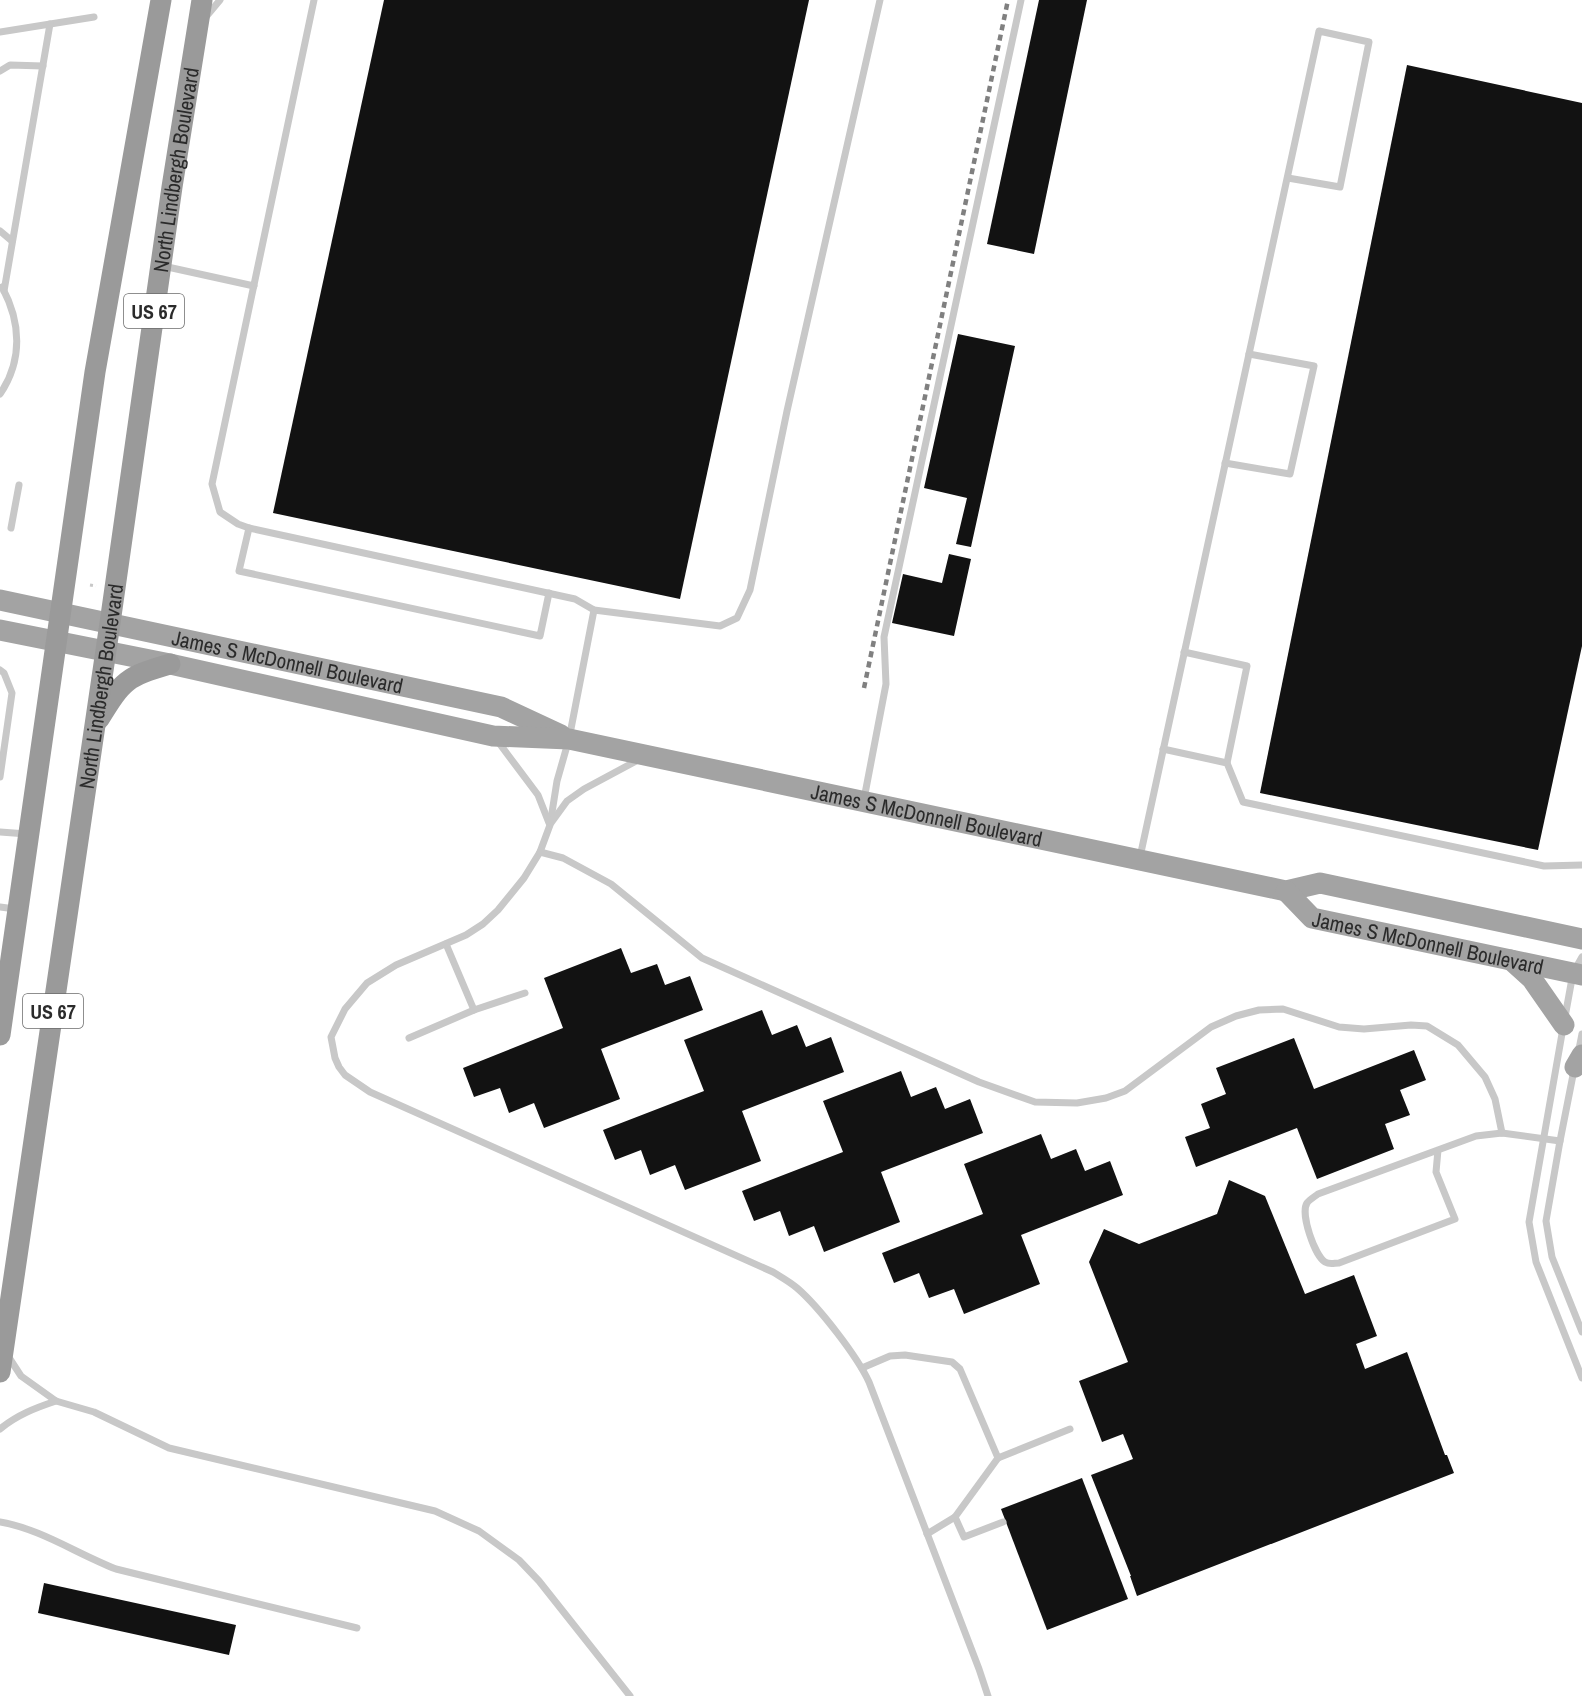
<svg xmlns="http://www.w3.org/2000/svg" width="1582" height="1696" viewBox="0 0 1582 1696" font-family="'Archivo Narrow',sans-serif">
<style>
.building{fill:#121212}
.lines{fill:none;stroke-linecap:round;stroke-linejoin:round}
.path{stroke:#c8c8c8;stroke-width:3;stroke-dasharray:3 3;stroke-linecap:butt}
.service{stroke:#c8c8c8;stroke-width:7}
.primary{stroke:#a3a3a3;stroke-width:21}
.trunk{stroke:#9a9a9a;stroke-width:21}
.rail{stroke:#808080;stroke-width:4.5;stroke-dasharray:6 4.5;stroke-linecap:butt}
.labels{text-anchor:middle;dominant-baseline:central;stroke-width:6;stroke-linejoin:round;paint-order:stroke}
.shield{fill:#fff;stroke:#6b6b6b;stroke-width:1.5}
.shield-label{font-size:20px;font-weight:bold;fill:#2b2b2b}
.street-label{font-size:21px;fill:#2b2b2b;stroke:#fff}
</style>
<rect width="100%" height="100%" fill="#fff"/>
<g class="building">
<polygon points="384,0 809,0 680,599 273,513"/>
<polygon points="1039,0 1087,0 1034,254 987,244"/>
<polygon points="1407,65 1582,103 1582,646 1538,850 1260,793"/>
<polygon points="958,334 1015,346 971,547 956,544 967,498 924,488"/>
<polygon points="949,554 971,559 954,636 892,623 903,574 942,583"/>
<polygon points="621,948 631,973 657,964 665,985 690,976 703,1010 601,1049 620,1099 544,1128 534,1103 509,1113 500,1088 474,1097 463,1068 563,1028 544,978"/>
<polygon points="762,1010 772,1035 797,1025 806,1047 831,1037 844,1072 742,1111 761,1161 685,1190 675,1165 650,1175 641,1150 615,1160 603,1130 704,1091 684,1040"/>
<polygon points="1294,1038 1314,1089 1414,1050 1426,1080 1400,1090 1410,1115 1385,1124 1394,1149 1317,1179 1297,1128 1196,1167 1185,1137 1210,1128 1201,1104 1226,1094 1216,1068"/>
<polygon points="901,1071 911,1097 936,1087 945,1109 970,1099 983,1133 881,1172 900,1222 824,1252 814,1226 789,1236 780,1211 754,1221 742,1191 843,1152 823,1101"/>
<polygon points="1041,1134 1051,1159 1076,1149 1085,1171 1110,1161 1123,1195 1021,1235 1040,1284 964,1314 954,1289 929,1298 919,1273 894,1283 882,1253 983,1214 964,1164"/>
<polygon points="1229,1180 1265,1196 1305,1294 1354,1275 1377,1336 1356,1344 1365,1369 1407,1352 1445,1455 1447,1455 1454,1473 1137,1596 1130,1576 1131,1576 1091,1475 1133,1459 1123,1434 1102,1442 1079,1381 1128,1362 1089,1262 1104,1229 1139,1244 1217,1214"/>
<polygon points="1082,1478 1128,1599 1047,1630 1001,1509"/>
<polygon points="44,1583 236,1625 229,1655 38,1613"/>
</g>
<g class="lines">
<polyline class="path" points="90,585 96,586"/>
<g class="service">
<polyline points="314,0 212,484 220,512 238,524 249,528 575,599 594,610 720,626 737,618 750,590 787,411 880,0"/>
<polyline points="205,18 220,0"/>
<polyline points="0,32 94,17"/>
<polyline points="0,71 10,65 43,66"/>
<polyline points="0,231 12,241"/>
<polyline points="163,266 254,286"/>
<polyline points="4,291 50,24"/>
<path d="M0,394C23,360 21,322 2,287"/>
<polyline points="1225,463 1290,474 1314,366 1249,354"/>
<polyline points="11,528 19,485"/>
<polyline points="249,528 239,571 540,636 549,593"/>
<path d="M594,610L569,739L557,781L550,825L540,852L524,878L498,910L483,924L466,935L396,965L367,983L345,1009L331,1037L335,1058L339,1067L345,1075L370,1092L773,1272C781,1277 790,1282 797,1288C819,1307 857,1356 869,1382L979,1669L988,1696"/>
<polyline points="1184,652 1247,666 1227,763"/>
<polyline points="0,670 4,673 12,693 0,777"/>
<polyline points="496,739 538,795 549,823"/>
<polyline points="1163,749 1227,763 1243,802 1544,866 1582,865"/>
<polyline points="864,799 886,684 884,637 1021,0"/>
<polyline points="551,823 567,801 584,789 640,759"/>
<polyline points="0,832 27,834"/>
<polyline points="540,852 563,858 611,884 702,958 979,1082 1035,1102 1077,1103 1106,1098 1125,1091 1211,1027 1236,1016 1259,1010 1283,1009 1339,1027 1364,1029 1411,1025 1427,1026 1458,1045 1485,1077 1495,1099 1502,1133"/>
<polyline points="1140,857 1319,31 1369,42 1340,187 1288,178"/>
<polyline points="0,907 15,909"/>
<polyline points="446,944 474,1010"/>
<polyline points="1565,1017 1573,973 1582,957"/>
<polyline points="1563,1028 1529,1222 1536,1262 1582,1378"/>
<polyline points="409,1038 474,1010 525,993"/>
<polyline points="1578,1054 1582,1034"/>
<polyline points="1574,1070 1560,1141 1546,1221 1552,1257 1582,1332"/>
<path d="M1438,1150L1436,1172L1455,1219L1339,1263C1334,1263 1330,1265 1325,1262C1315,1256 1300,1214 1307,1203C1309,1200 1314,1197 1318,1194L1476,1136L1502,1133L1560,1141"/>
<polyline points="8,1356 21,1376 56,1401 94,1412 169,1448 435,1511 479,1531 519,1560 539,1581 630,1696"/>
<polyline points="862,1368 890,1356 905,1355 952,1362 960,1369 998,1458 955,1517 927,1534"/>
<path d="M0,1429C17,1415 35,1408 56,1401"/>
<polyline points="998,1458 1070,1429"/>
<polyline points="955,1517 964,1537 1003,1522"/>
<path d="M0,1522C41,1529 77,1554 116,1569L357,1628"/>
</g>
<g class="primary">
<path id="s1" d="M0,600L501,707L561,735"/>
<path id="s2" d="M0,630L170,664L493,736L569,739L1286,891L1320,883L1582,939"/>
<path id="s3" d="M1286,891L1312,918L1582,975"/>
<polyline points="1511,960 1532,979 1564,1025"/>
<polyline points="1575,1067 1582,1055"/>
</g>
<g class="trunk">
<path d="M99,719C123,680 126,677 170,664"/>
<polyline points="0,1035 95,372 161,0"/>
<path id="s4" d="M0,1372L110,623L172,187L202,0"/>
</g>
<polyline class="rail" points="864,688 1008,0"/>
</g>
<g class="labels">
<g class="shield">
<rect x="124" y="294" width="60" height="34" rx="4.5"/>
<rect x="23" y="994" width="60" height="34" rx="4.5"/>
</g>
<g class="shield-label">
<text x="154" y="311">US 67</text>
<text x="53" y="1011">US 67</text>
</g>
<g class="street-label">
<text stroke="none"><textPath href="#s4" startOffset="1215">North Lindbergh Boulevard</textPath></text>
<text stroke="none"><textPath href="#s1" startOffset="294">James S McDonnell Boulevard</textPath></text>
<text stroke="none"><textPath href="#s4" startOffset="693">North Lindbergh Boulevard</textPath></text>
<text stroke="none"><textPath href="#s2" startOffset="946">James S McDonnell Boulevard</textPath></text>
<text stroke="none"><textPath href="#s3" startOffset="156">James S McDonnell Boulevard</textPath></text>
</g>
</g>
</svg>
